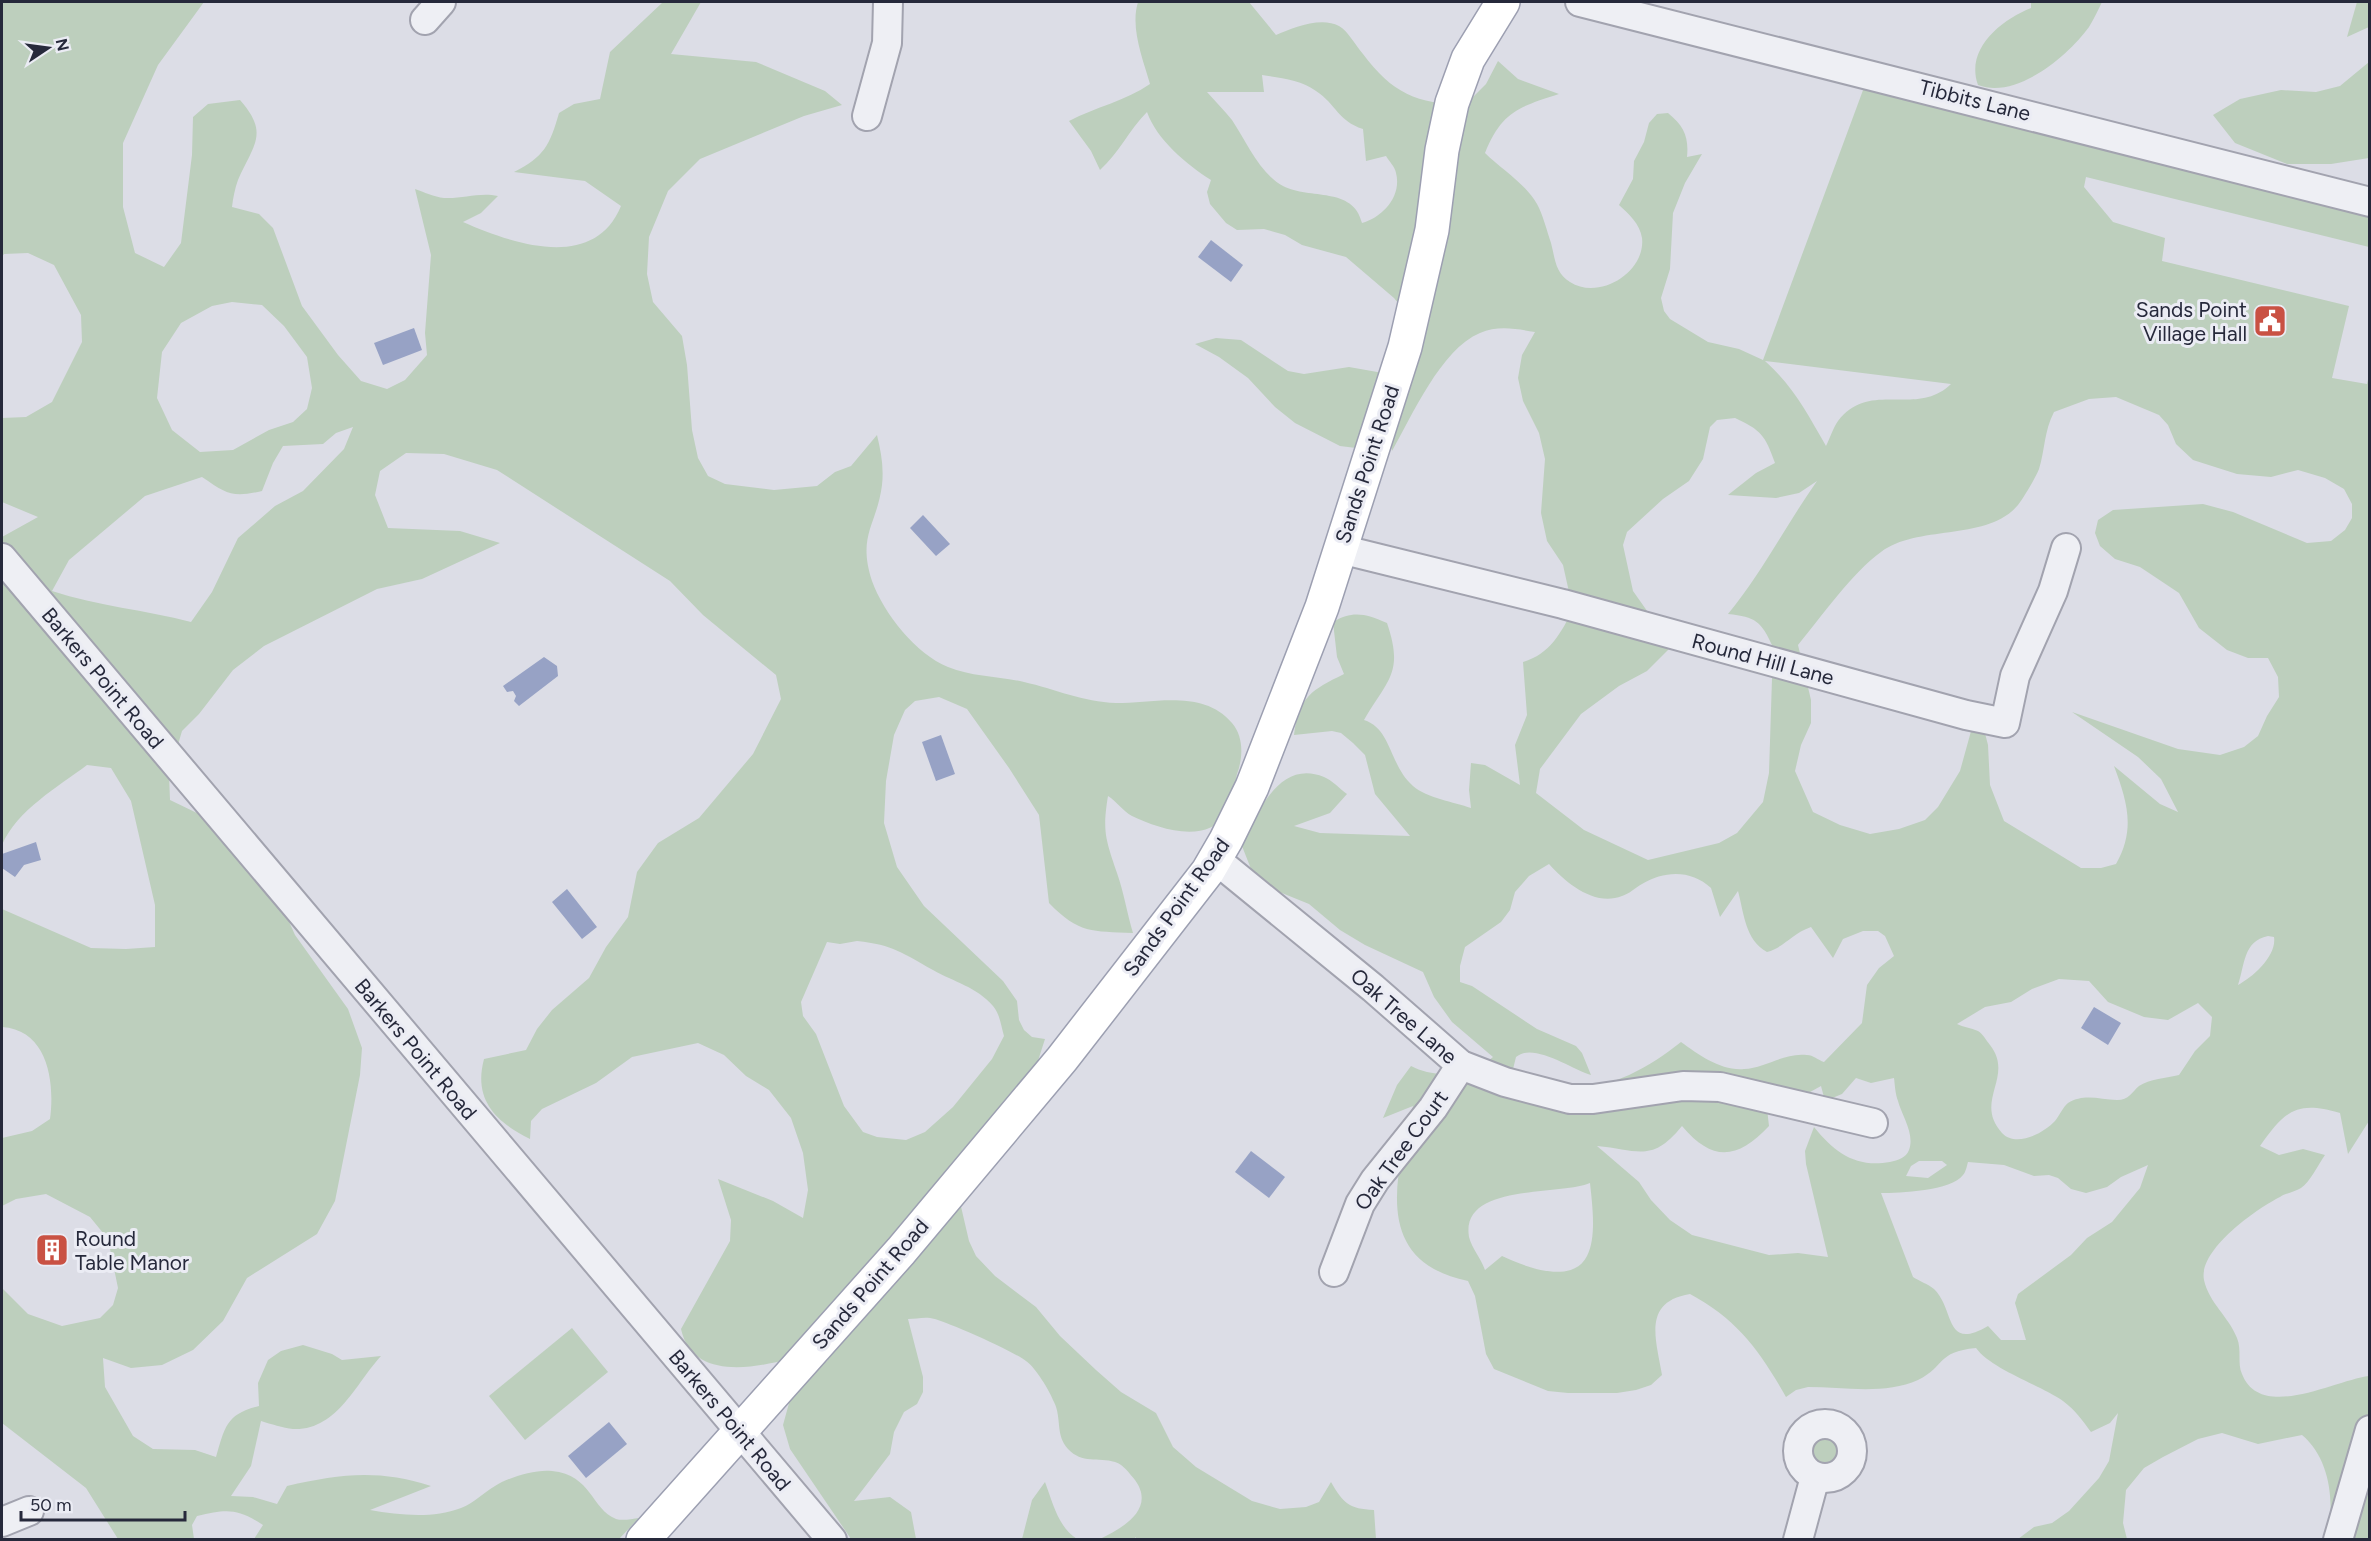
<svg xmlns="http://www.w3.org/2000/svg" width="2371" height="1541" viewBox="0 0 2371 1541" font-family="Figtree,sans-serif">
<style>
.green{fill:#bdcfbd;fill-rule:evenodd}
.water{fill:#97a2c5}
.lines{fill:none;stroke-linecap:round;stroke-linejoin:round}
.minor-casing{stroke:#a2a3af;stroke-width:32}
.major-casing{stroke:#9c9fb1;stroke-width:36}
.minor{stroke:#eeeff4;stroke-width:28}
.major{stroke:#fff;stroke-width:33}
.labels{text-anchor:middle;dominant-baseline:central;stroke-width:6;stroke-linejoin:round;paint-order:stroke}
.street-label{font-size:21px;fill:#26293b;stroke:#ebecf4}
.poi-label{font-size:21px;fill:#26293b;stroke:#ebecf4;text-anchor:end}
</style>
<rect width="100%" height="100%" fill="#dcdde6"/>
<g class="green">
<path d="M2,2H204L158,65L123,143V207L135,253L164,267L181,243L192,155L193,117L208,104L240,100C270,134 253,145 238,180C235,188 233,198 232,207L259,214L273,228L302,306L338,355L361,381L387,389L405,380L427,355L425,333L431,255L415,189C424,192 434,197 444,198C463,199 479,192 498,196L481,213L463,222C513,244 594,272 621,206L585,181L514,172C544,157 550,145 559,113L574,104L600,99L610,52L663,2H701L671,54L756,62L825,91L842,105L804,116L700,159L668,191L649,237L647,274L653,302L682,336L687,365L692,430L698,458L708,476L725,484L774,490L817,486L835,472L851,466L877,435C881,452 884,467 882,485C877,525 857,535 872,581C884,614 916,654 948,667C972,677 999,676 1024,682C1055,689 1083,702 1116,703C1154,703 1204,689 1232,723C1244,737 1243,758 1237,774C1234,786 1234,803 1227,813C1207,845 1159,829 1132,816C1123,811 1116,801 1108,796C1102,832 1106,840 1117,873C1124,893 1127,913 1133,933C1092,931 1079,934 1049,903L1039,815L1009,768L967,709L939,697L915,701L905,710L894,735L886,781L884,823L897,867L924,906L1003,981L1017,1001L1019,1020L1024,1030L1032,1037L1045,1039L1036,1067L789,1359C751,1369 692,1379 681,1329L730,1241L731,1220L718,1179L773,1201L803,1218L808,1190L803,1153L791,1118L769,1090L746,1076L724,1055L698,1043L632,1057L596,1083L542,1109L531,1121L530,1139C496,1122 473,1100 484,1059L526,1050L537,1029L552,1010L589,978L606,947L628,917L637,872L658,843L699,818L753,754L781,699L776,675L703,615L670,581L497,470L444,454L406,453L380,471L375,495L388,528L460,531L500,543L422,579L377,589L264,646L233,670L199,714L182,731L169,775L170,800L226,827L265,868L295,935L348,1009L362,1048L360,1075L335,1201L317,1234L247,1278L223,1321L193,1350L162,1365L131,1368L103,1358L105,1387L133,1436L153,1449L195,1450L216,1457C225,1427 226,1414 259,1406L258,1383L268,1360L281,1351L303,1345L332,1354L342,1360L381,1356C356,1383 337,1431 293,1429C283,1428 271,1424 261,1421L251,1466L231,1496L253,1497L277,1504L287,1486C340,1474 378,1469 431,1486L370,1510C399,1515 432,1519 461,1508C474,1503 483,1493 495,1486C509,1477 536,1469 552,1471C592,1475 591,1509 616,1519C622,1521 632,1519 639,1518L619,1539H254L263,1525C237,1508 227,1509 197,1516L192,1525L194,1539H118L86,1488L2,1423V1288L28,1314L62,1326L100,1318L113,1305L118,1288L108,1239L90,1217L46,1194L16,1199L2,1206V1138L32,1131L50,1119C55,1082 48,1030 2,1027V909L91,948L126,949L155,947V905L131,801L111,768L87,765C58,787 17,810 2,845V537L38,517L2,502V418L26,417L52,402L82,342L81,315L54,265L28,253L4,254L2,257ZM232,302L262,305L284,326L307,357L312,388L307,409L293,422L269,430L233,450L200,452L172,430L157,398L162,352L181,323L212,306ZM353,427L344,449L303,491L275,506L238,538L212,592L191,622C145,610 98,606 52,591L69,560L145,496L202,477C227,494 232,498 262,491L273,463L283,446L323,444L336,433ZM857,941C894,945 902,953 933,970C954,982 977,987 993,1006C1000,1014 1001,1026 1004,1036L992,1059L953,1107L925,1132L906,1140L877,1137L863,1132L844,1106L816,1034L803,1016L801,1002L827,942L840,944Z"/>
<path d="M1138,2H1249L1276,35C1292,28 1321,16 1339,26C1348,31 1356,46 1363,54C1392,93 1417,104 1465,105L1486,84L1498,61L1518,79L1559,94C1519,107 1502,111 1485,153C1501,169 1525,183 1537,204C1543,215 1547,231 1551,243C1555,258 1555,273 1570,282C1599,301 1646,272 1642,238C1640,224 1629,214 1619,205L1633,179L1634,161L1644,142L1649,123L1657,114L1668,113C1684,126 1689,137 1687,157L1702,154L1685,183L1673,213L1670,269L1661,298L1664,311L1670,319L1708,342L1739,349L1763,360L1869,74L2369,202V247L2086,177L2084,187L2113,222L2165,238L2162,261L2349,306L2332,378L2367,384L2369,375V1121L2348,1154L2340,1113C2296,1100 2285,1111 2260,1146L2279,1155L2303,1149L2325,1155C2318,1165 2310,1182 2301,1188C2295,1192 2286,1193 2280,1197C2256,1209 2198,1250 2204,1280C2209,1303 2229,1317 2237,1338C2242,1350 2237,1363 2242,1374C2261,1422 2335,1380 2369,1376V1539H2327C2335,1505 2331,1459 2302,1435L2258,1444L2222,1433L2198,1439L2163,1457L2144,1468L2126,1490L2123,1523L2127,1539H2018L2034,1527L2052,1523L2069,1511L2099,1478L2109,1461L2118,1413L2110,1423L2091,1432C2083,1421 2075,1410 2063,1401C2040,1385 1991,1369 1976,1348C1936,1352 1946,1366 1918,1380C1885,1395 1843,1387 1808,1387L1796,1390L1786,1397C1760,1351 1737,1319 1690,1294C1642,1302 1656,1339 1662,1375L1651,1385L1636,1390L1617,1393H1568L1548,1391L1494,1369L1486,1354L1475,1296L1468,1281C1371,1261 1396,1176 1413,1106L1383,1118L1397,1085L1411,1066C1435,1079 1472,1076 1493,1057L1452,1022L1434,997L1423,972L1365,945L1340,930L1309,904L1272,889L1253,874L1240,841C1260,812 1279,759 1324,777C1332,780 1340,789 1347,794L1330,813L1294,826L1320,833L1410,836L1375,794L1365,755L1353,743L1341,733L1332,731L1294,735C1299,696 1312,690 1344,674L1337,657L1333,622C1353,610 1366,614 1387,623C1404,673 1388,679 1364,720C1392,729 1389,765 1413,786C1427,798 1454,802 1471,808L1469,790L1471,763L1485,765L1520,785L1515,745L1527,715L1523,662C1550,654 1560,634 1573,610L1563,565L1547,541L1541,513L1545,459L1539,433L1523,401L1518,378L1522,355L1535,332C1517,329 1498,325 1480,333C1441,349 1412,416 1392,451L1389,430L1372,450L1340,446L1295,423L1275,407L1248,378L1219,357L1195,344L1216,338L1241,340L1288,371L1304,374L1349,367L1383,373L1403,309L1394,298L1346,257L1302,245L1285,235L1264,229L1237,230L1226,223L1210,204L1207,192L1211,180C1186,164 1157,140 1147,112C1129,130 1119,153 1100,170L1091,151L1069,121C1096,107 1125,101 1150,84C1143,59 1130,28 1138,2ZM1262,75C1281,78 1301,80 1316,91C1336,104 1338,121 1363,129L1366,161L1386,156C1389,161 1395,167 1396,173C1402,196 1383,217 1362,223C1353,186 1310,200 1283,186C1260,174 1246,141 1232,120C1224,110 1215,101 1207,92H1264ZM1765,361L1951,384C1916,418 1870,379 1838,421C1833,428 1830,438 1826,446C1807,413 1794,387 1765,361ZM2116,397L2159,415L2168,425L2176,444L2193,460L2237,474L2271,477L2298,470L2325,478L2344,489L2352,504V518L2345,530L2331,541L2307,543L2233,512L2203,504L2113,510L2098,520L2095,533L2100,546L2115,559L2140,567L2179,593L2199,628L2227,650L2248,658H2268L2278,677L2279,697L2267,716L2258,736L2244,747L2220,755L2178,749L2072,712L2138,757L2161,779L2178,812L2160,804L2114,766C2127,801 2136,829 2116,864L2101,868H2081L2004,821L1990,785L1988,745L1978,706L1960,771L1938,807L1925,820L1899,829L1870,834L1840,825L1813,812L1795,771L1801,745L1811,723V700L1798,645C1821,617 1853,572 1881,552C1918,524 1987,542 2018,505C2023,499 2036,477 2039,469C2045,450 2044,431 2054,412L2089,399ZM1735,418C1761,430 1765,435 1775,463L1756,473L1728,495L1776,498L1799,493L1817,481C1786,525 1762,573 1728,614C1756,617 1761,621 1773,647L1769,773L1763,802L1737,833L1719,843L1648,860L1584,830L1536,793L1540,769L1581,714L1619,686L1647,671L1676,642L1657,625L1633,591L1623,545L1627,532L1663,499L1689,481L1703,459L1710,427L1717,420ZM1549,864C1566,883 1595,907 1622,896C1629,894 1635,888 1642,884C1665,870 1692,870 1711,888L1720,917L1738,891C1744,913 1745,940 1767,952C1785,947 1791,934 1811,927L1833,958L1843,939L1863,931H1878L1885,936L1894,956L1879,968L1867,985L1862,1023L1824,1062C1818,1060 1813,1055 1807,1055C1785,1052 1766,1068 1744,1069C1721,1071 1699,1055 1681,1042C1648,1068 1613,1088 1570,1089C1553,1090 1532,1081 1515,1077L1513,1069L1516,1057C1533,1042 1571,1069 1591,1075L1582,1053L1576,1046L1537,1029L1472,986L1460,982V966L1465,947L1501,922L1510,910L1515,892L1529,876ZM2268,936L2274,937C2277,956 2253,977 2238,985C2245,965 2243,941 2268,936ZM2059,979L2089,981L2108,1002L2144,1017L2168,1020L2198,1003L2212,1017L2210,1036L2195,1051L2179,1075C2167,1078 2149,1079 2139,1086C2132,1092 2129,1100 2117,1100C2100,1100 2085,1093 2068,1103C2063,1107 2059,1116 2055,1121C2044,1133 2016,1148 2002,1133C1973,1101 2015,1077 1990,1045C1986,1040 1983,1034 1978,1031C1971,1028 1963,1027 1957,1024L1985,1007L2011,1002L2032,989ZM1856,1078L1871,1083L1894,1078C1895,1085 1895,1093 1898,1101C1902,1116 1915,1134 1909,1150C1906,1158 1898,1160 1890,1162C1856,1168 1835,1153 1814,1127L1805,1151L1806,1164L1828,1257L1798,1253L1769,1255L1692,1235L1670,1220L1651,1200L1639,1182L1597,1146C1639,1150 1652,1163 1682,1126C1713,1163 1738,1159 1769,1126L1767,1109L1801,1097L1821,1086L1825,1101L1842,1094ZM1919,1161H1942L1947,1165L1928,1178L1906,1176L1911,1166ZM1968,1162L2004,1165L2034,1176L2049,1175L2058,1178L2071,1189L2086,1193L2107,1187L2121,1177L2148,1165L2140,1188L2112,1222L2087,1238L2071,1255L2018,1294L2015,1303L2026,1340H2001L1988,1326C1944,1352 1955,1309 1934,1289C1928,1284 1919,1281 1913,1277L1881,1193C1899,1193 1952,1191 1963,1175C1966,1172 1967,1165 1968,1162ZM1590,1183C1592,1203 1597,1237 1587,1256C1572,1286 1523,1266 1502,1256L1485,1270C1481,1258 1472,1249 1469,1237C1460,1183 1559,1196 1590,1183Z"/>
<path d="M2031,2H2102C2098,10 2094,19 2089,27C2068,56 2016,100 1978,85C1965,49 2001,20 2031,8Z"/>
<polygon points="2357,2 2369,2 2369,27 2347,37"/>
<polygon points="2369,62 2369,158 2331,164 2287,164 2235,143 2213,115 2240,99 2281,90 2316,92 2340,86"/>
<path d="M959,1198L969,1241L976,1256L995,1276L1036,1307L1060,1336L1096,1370L1121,1392L1156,1413L1173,1447L1196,1467L1252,1501L1280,1509L1306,1507L1319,1502L1331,1482C1343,1503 1349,1509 1374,1510L1376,1539L1138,1540L1135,1537V1539H1100C1123,1528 1156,1509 1135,1480C1129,1473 1124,1465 1115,1462C1098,1457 1082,1464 1068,1449C1055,1435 1062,1418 1054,1402C1049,1390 1036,1368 1026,1361C1015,1352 942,1319 930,1318C923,1317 915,1319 908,1319L923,1377V1392L917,1404L904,1412L894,1432L890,1454L854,1501L890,1497L911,1512L916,1539H851L790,1449L783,1425L791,1396L809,1371L827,1361L838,1340Z"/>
<polygon points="572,1328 608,1372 525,1440 489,1396"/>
<circle cx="1825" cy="1452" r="20"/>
<path d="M1045,1482C1053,1503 1058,1527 1077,1539H1022L1032,1500Z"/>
</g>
<g class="water">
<polygon points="1211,240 1243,265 1231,282 1198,257"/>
<polygon points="414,328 422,350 383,365 374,343"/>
<polygon points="923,515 950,544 936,556 910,528"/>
<polygon points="544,657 557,666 558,676 519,706 514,701 516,696 513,691 507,692 503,686"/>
<polygon points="941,735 955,774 936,781 922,742"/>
<polygon points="36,842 41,860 24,865 15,877 2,868 2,854"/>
<polygon points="567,889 597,927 582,939 552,902"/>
<polygon points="2094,1007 2121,1023 2108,1045 2081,1028"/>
<polygon points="1251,1151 1285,1177 1269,1198 1235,1172"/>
<polygon points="609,1422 627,1444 586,1478 568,1456"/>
</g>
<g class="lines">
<g class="minor-casing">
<g id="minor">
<polyline points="1580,2 2370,202"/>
<polyline points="425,20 441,2"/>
<polyline points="867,116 887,43 888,2"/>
<polyline points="1340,549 1563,604 1966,715 2005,723 2015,676 2053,591 2066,548"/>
<polyline points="2,558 832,1540"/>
<polyline points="1215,859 1373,988 1461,1065 1505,1082 1570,1099 1593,1099 1683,1086 1720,1087 1873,1123"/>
<polyline points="1334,1272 1360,1204 1375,1180 1433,1108 1461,1065"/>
<circle cx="1825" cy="1451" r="27"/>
<polyline points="2,1522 29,1511"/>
<polyline points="1798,1540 1815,1477"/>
<polyline points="2338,1540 2370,1430"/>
</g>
</g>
<g class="major-casing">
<polyline id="major" points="643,1540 901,1251 1062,1059 1208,871 1226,840 1252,787 1322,607 1405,347 1432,230 1442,150 1452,103 1468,59 1503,2"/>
</g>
<use href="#minor" class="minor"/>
<use href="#major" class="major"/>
</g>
<defs>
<g id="civic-square" transform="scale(1.725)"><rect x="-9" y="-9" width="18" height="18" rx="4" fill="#c95143" stroke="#ebecf4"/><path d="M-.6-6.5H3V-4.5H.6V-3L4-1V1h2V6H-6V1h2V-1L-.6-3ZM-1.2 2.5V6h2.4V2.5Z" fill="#fff"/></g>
<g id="building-square" transform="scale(1.725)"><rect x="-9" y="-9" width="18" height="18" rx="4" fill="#c95143" stroke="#ebecf4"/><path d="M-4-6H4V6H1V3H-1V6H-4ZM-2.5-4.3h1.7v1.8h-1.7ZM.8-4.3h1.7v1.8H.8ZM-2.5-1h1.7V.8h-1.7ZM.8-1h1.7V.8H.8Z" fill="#fff"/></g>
</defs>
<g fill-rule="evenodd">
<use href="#civic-square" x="2270" y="321"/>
<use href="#building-square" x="52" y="1250"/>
</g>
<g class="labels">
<g class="street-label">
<text transform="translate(1975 100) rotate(14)">Tibbits Lane</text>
<text transform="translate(1367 464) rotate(-72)">Sands Point Road</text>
<text transform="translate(1763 659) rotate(15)">Round Hill Lane</text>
<text transform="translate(103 678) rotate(50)">Barkers Point Road</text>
<text transform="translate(1176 907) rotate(-54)">Sands Point Road</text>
<text transform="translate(1404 1016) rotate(41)">Oak Tree Lane</text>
<text transform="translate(416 1049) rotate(50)">Barkers Point Road</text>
<text transform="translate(1401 1150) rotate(-54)">Oak Tree Court</text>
<text transform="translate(870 1284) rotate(-49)">Sands Point Road</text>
<text transform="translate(730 1420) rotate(50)">Barkers Point Road</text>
</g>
<g class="poi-label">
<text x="2247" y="309">Sands Point<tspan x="2247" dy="24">Village Hall</tspan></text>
<text x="75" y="1238" text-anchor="start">Round<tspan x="75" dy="24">Table Manor</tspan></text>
</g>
</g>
<rect width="2371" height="1541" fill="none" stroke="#26293b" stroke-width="6"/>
<g transform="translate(48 48) rotate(77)" stroke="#ebecf4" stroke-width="4.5" paint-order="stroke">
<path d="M0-4.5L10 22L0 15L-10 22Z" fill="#26293b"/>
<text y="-9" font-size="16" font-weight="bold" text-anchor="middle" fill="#26293b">N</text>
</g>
<path d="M21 1511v9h164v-9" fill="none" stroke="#26293b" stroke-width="3"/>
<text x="30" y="1511" font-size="18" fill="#26293b" stroke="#ebecf4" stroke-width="4.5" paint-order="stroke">50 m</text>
</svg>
